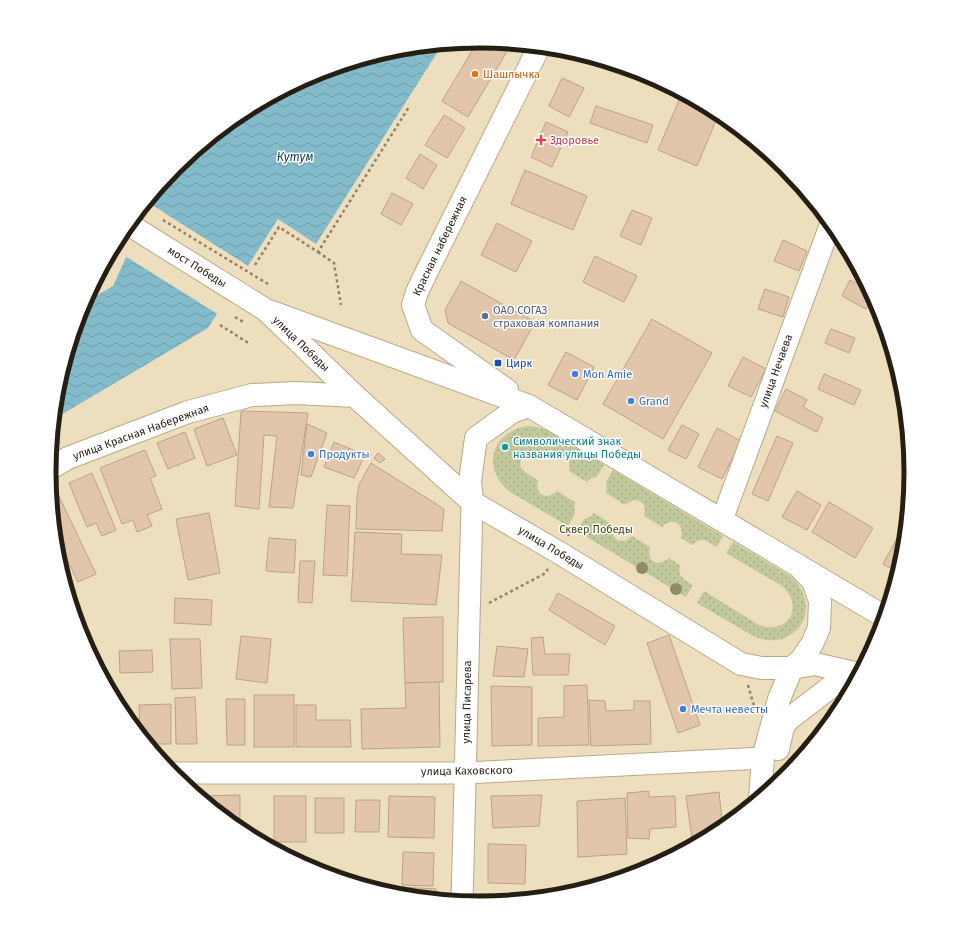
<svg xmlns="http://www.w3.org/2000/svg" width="960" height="945" viewBox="0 0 960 945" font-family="'Fira Sans',sans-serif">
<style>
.park{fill:url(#park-dots)}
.water{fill:url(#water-waves)}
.pier{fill:#eddebd}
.building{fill:#e1c6ab;stroke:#bba188}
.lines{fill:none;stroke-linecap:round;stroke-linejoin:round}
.street-casing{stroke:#b8a98a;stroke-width:23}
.secondary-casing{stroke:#b8a98a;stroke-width:24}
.path{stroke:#8d826b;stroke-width:2.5;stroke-dasharray:3 3;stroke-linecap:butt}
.street{stroke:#fff;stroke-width:21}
.secondary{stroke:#fff;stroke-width:22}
.tree{fill:#908c61}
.food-dot{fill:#e8710a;stroke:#fff;stroke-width:1.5}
.health-dot{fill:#e0444e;stroke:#fff;stroke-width:1.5}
.service-dot{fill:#5c6f8a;stroke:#fff;stroke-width:1.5}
.transit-dot{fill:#1a4fb4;stroke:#fff;stroke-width:1.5}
.shop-dot{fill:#3f7fe0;stroke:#fff;stroke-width:1.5}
.culture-dot{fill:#0f9aa8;stroke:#fff;stroke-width:1.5}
.labels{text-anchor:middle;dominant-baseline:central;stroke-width:3;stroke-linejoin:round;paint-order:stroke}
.food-label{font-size:11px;fill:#c56008;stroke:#fff;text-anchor:start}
.health-label{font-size:11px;fill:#be3a42;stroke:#fff;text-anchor:start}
.street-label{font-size:11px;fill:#251f13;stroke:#fff}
.service-label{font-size:11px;fill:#4e5e75;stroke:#fff;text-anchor:start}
.transit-label{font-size:11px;fill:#164399;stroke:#fff;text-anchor:start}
.shop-label{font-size:11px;fill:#366cbe;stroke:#fff;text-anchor:start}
.culture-label{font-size:11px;fill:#0d838f;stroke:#fff;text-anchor:start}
.park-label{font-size:11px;fill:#444915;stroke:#fff}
.water-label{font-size:12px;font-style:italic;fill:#0f424e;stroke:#fff}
.rim{fill:none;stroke:#251f13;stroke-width:5}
</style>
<defs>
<pattern id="park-dots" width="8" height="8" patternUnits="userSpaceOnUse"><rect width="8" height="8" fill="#c1c89c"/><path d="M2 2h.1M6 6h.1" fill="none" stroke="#a6ab86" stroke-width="1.8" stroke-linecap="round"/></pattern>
<pattern id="water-waves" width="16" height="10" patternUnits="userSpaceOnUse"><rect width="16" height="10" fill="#83bbcb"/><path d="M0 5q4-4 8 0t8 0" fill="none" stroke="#71a0ad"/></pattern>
</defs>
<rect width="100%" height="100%" fill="#eddebd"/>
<g class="park">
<path d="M527,426L537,427L547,430L604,465L597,477L591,478L587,482L569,471C573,457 561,450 550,460C545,457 539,452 533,451C524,450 517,462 522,469C526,474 533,477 538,480C534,494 546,501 557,491L575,502L574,507L575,513L568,526L510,492C481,469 491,432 527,426Z"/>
<path d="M613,470L723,536L716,547C707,541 700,536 692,545L681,538C685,524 673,516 662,527L644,516C648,502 636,495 625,505L606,493L607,488L606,482Z"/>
<path d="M594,513L613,525C609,539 622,547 632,536L650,547C646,561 658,568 669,558L680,565C677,576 684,580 693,585L686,597L577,531L584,519L590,517Z"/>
<path d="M733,542L789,575C826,605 797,655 753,636L697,603L704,591L759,625C788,636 805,606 782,586L726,553Z"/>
</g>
<polygon class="water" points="442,45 316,244 278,219 208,328 54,419 57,388 81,307 84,303 113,286 151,202 163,182 175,167 240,114 315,74 396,49"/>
<polygon class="pier" points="149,203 250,267 219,315 125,256"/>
<g class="building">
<polygon points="478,41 500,43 509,48 468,117 442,101"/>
<polygon points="601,60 645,74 649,76 648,77"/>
<polygon points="562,78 584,88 569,117 549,106"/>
<polygon points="682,93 719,113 697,166 658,150"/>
<polygon points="596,106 653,125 647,143 590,123"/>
<polygon points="444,115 465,128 447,158 425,145"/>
<polygon points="546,122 568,132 552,167 531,157"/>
<polygon points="420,154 437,165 423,189 406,178"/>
<polygon points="525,170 587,196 573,230 511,204"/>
<polygon points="392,193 413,204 401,225 381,214"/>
<polygon points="632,210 652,218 641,245 620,236"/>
<polygon points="497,223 532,241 516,272 481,255"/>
<polygon points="783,240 807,251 799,271 774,261"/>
<polygon points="595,256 637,276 624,302 583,282"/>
<polygon points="850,280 869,290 873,296 866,309 842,296"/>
<polygon points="461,281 535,322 514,360 448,323 445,310"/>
<polygon points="765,289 789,297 783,317 758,309"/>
<polygon points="652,319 712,353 663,439 603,404"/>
<polygon points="831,329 855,338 849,353 825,343"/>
<polygon points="566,352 594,367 577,400 548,385"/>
<polygon points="743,357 766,369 751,397 728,386"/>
<polygon points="824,374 861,390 854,405 818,389"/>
<polygon points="786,389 807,400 803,407 823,418 817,432 775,411"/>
<polygon points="241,411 308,413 293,508 269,507 277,436 264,435 259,509 235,506"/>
<polygon points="223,418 237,455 207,466 194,429"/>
<polygon points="307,424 327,433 311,477 301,475"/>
<polygon points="682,425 699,434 686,459 668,450"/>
<polygon points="717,428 741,441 722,479 698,467"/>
<polygon points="185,432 195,458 168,469 157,443"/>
<polygon points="777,436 793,443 768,501 752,494"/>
<polygon points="334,442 365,455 354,478 324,467"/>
<polygon points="145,450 156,476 150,478 162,509 147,515 152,526 137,532 133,520 122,524 100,468"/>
<polygon points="378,453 385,459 380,463 374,458"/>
<polygon points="371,463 444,509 442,531 356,529 357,498 359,485"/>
<polygon points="92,473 116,530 102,536 96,523 87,527 69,483"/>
<polygon points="56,490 96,574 78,582 54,533 50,493"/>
<polygon points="797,491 821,505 807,530 782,517"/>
<polygon points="829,502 873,528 855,558 812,532"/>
<polygon points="327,505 350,506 347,576 323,575"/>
<polygon points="209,513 220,573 188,580 176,519"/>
<polygon points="907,520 903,557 898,572 883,564"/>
<polygon points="355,532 402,534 401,554 442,555 436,605 351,601"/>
<polygon points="269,538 296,540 294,573 266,571"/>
<polygon points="300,561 315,561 312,603 298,602"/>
<polygon points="558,593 615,626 605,645 549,610"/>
<polygon points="175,598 212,600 211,625 174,623"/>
<polygon points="443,617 443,682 405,683 403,618"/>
<polygon points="669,635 700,725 678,733 647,643"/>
<polygon points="241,636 271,639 267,683 236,679"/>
<polygon points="543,637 545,654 570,654 568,675 533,675 531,638"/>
<polygon points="170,639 200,639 202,688 172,689"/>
<polygon points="497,646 528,649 524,677 493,676"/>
<polygon points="152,650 153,672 120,673 119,651"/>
<polygon points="439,682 440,747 362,749 361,709 406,708 405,683"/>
<polygon points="587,685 589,745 538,746 538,718 564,717 564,686"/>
<polygon points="491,686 532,687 532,745 492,746"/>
<rect x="254" y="695" width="40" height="52"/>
<polygon points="195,697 197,744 176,744 175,698"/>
<polygon points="226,699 245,699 245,745 227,745"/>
<polygon points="589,700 605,701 606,711 634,710 634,701 650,701 651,744 591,746"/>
<polygon points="171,704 171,744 147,744 140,735 139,705"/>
<polygon points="296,705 316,705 316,720 350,720 351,747 296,747"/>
<polygon points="649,791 649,797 675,796 676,827 650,829 649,839 628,838 627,793"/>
<polygon points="719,792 723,829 699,843 698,840 692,839 686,796"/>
<polygon points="240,795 240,831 198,796"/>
<polygon points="542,795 539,826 493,828 491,796"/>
<rect x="274" y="796" width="32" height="46"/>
<polygon points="389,796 435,797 434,838 388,837"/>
<rect x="315" y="798" width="29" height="35"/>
<polygon points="625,798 627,854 578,857 577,801"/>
<polygon points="356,800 380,800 379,832 355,832"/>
<polygon points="488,844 526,845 525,884 488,883"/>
<polygon points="403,852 434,853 433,886 402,885"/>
<polygon points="382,886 436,889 436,900 396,896 381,891"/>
<polygon points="488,899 515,901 487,903"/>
</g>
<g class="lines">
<g class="street-casing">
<g id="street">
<polyline points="722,520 831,223"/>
<polyline points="171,773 465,773 763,758"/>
<polyline points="462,902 472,502"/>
</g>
</g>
<g class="secondary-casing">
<g id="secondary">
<polyline points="128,224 266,310 355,396 472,502 558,552 741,664 762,668 792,668 815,664 859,674"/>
<polyline points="272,312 529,406 885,617"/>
<polyline points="507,390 422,330 413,305 417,292 428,269 539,47"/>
<polyline points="49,469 68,458 188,412 252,395 297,393 355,396"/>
<polyline points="472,502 470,481 476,438 512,412 529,406"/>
<polyline points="778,749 783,727 789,719 832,686 856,680"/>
<polyline points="760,798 763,758 779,699 792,668 801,660 812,644 819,628 820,601 813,581 802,570"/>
</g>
</g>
<g class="path">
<polyline points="163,220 268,284"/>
<polyline points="318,252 334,263 341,305"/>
<polyline points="255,265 279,227 318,252 409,107"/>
<polyline points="235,317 245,323"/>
<polyline points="220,325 250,344"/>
<polyline points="568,536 572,528"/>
<polyline points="489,603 544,574 548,569"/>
<polyline points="748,685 754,706 753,711"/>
</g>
<use href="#street" class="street"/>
<use href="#secondary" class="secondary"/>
</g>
<g class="tree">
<circle cx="642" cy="568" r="6"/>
<circle cx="676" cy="589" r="6"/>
</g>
<circle class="food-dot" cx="475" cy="74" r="4"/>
<path class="health-dot" d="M539 134h4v4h4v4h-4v4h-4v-4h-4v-4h4z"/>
<circle class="service-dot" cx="485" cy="316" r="4"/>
<rect class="transit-dot" x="494" y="359" width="8" height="8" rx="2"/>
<g class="shop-dot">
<circle cx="575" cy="374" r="4"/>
<circle cx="631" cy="401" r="4"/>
<circle cx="311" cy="454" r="4"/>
<circle cx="683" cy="709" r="4"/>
</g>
<circle class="culture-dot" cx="505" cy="447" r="4"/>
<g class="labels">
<g class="food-label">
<text x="483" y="74">Шашлычка</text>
</g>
<g class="health-label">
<text x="550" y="140">Здоровье</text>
</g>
<g class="street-label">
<text transform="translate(440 246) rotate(-64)">Красная набережная</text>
<text transform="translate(197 267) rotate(32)">мост Победы</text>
<text transform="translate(301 344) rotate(44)">улица Победы</text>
<text transform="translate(776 371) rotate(-70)">улица Нечаева</text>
<text transform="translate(141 432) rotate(-20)">улица Красная Набережная</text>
<text transform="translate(551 548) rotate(31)">улица Победы</text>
<text transform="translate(467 702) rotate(-89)">улица Писарева</text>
<text transform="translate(467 771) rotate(-1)">улица Каховского</text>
</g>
<g class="service-label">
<text x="493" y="310">ОАО СОГАЗ<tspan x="493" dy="13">страховая компания</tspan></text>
</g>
<g class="transit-label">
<text x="506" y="363">Цирк</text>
</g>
<g class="shop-label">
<text x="583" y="374">Mon Amie</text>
<text x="639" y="401">Grand</text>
<text x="319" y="454">Продукты</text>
<text x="691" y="709">Мечта невесты</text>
</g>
<g class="culture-label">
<text x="513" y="441">Символический знак<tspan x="513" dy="13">названия улицы Победы</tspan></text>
</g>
<g class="park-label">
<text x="596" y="529">Сквер Победы</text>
</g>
<g class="water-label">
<text x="295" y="157">Кутум</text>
</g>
</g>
<path d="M0 0H960V945H0ZM56 472a424 424 0 1 1 848 0a424 424 0 1 1-848 0Z" fill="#fff" fill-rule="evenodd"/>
<path class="rim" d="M56 472a424 424 0 1 1 848 0a424 424 0 1 1-848 0Z"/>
</svg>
